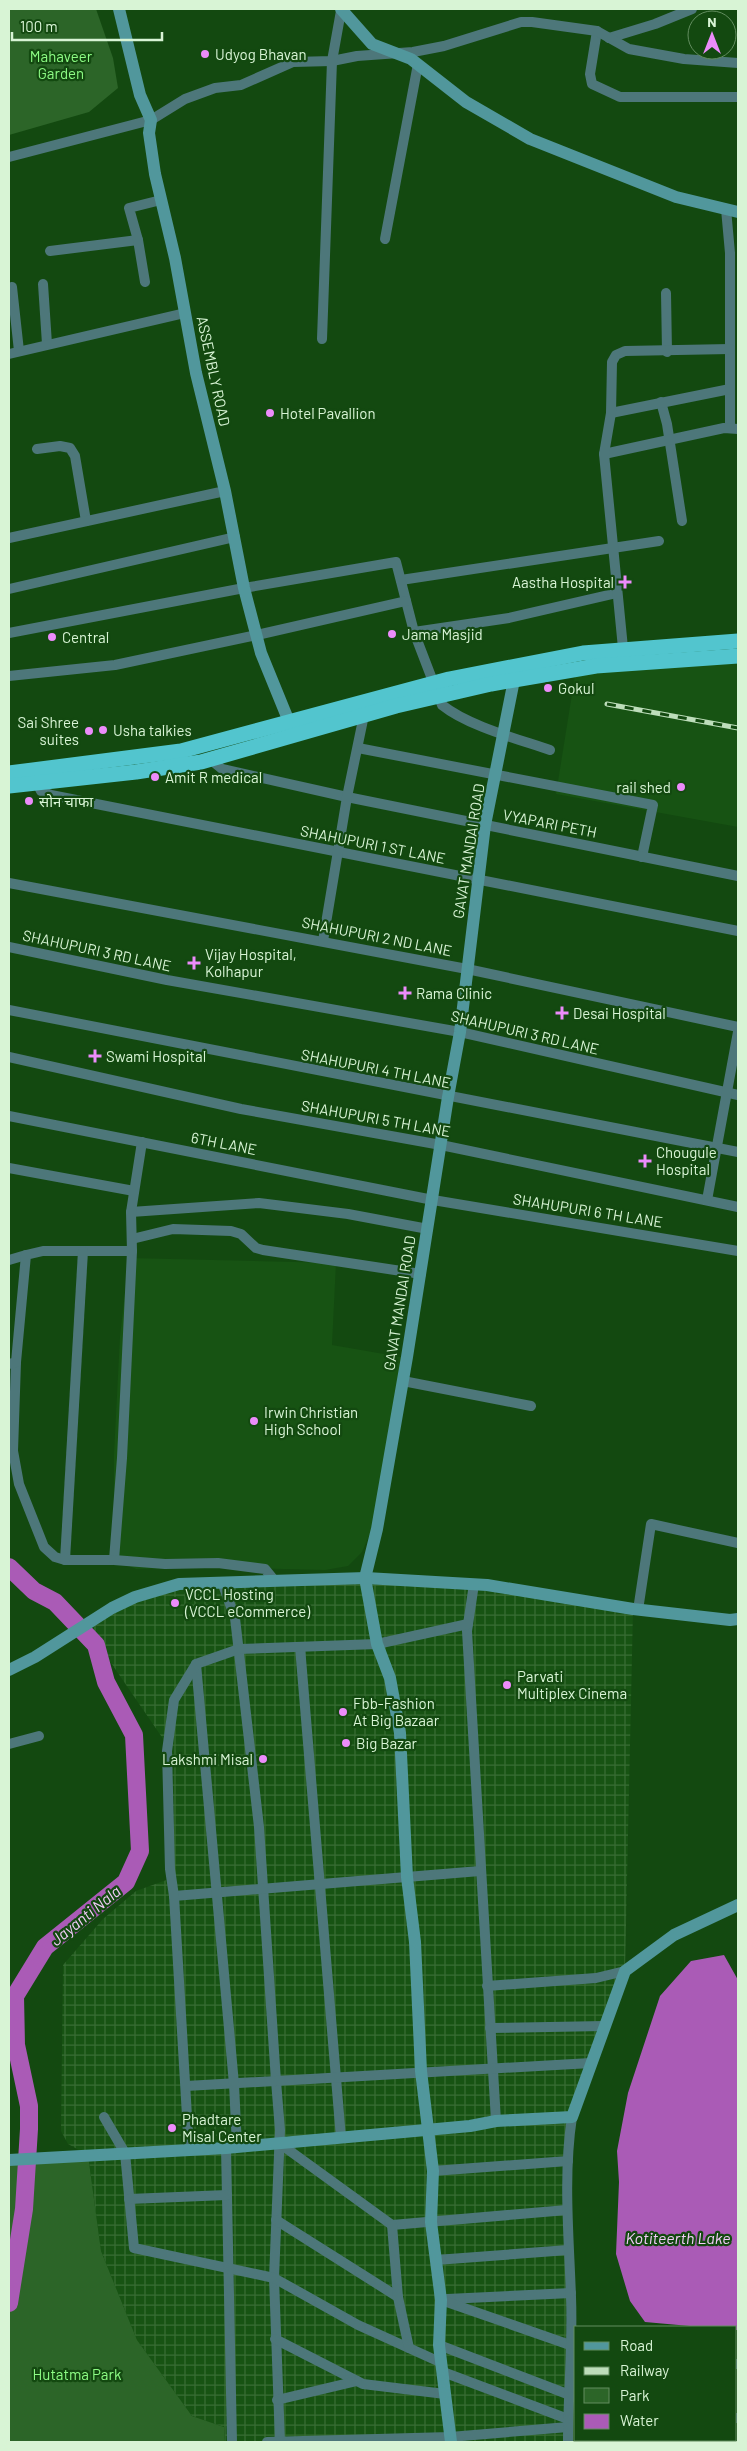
<svg xmlns="http://www.w3.org/2000/svg" width="747" height="2451" viewBox="0 0 747 2451" font-family="Barlow,'Noto Sans Devanagari',sans-serif">
<style>
.built{fill:#175313}
.industrial{fill:url(#industrial-grid)}
.green{fill:#2c6528}
.water{fill:#aa5bb6}
.lines{fill:none;stroke-linecap:round;stroke-linejoin:round}
.river{stroke:#aa5bb6;stroke-width:18}
.street{stroke:#4d777a;stroke-width:10}
.secondary{stroke:#51979c;stroke-width:12}
.highway{stroke:#52c5ce;stroke-width:15}
.rail-casing{stroke:#bdddba;stroke-width:5}
.rail{stroke:#134910;stroke-width:3;stroke-dasharray:9;stroke-linecap:butt}
.poi-dot{fill:#ec8cfa;stroke:#134910;stroke-width:2}
.labels{text-anchor:middle;dominant-baseline:central;stroke-width:4.5;stroke-linejoin:round;paint-order:stroke}
.poi-label{font-size:15px;fill:#d8f4d5;stroke:#134910;text-anchor:start}
.park-label{font-size:15px;fill:#8efd85;stroke:#134910}
.street-label{font-size:15px;fill:#d8f4d5;stroke:#134910}
.water-label{font-size:16px;font-style:italic;fill:#f5cdfb;stroke:#134910}
</style>
<defs>
<pattern id="industrial-grid" width="8" height="8" patternUnits="userSpaceOnUse" patternTransform="scale(1.25)"><rect width="8" height="8" fill="#175313"/><path d="M0 4h8M4 0v8" fill="none" stroke="#386c34"/></pattern>
</defs>
<rect width="100%" height="100%" fill="#134910"/>
<g class="built">
<polygon points="738,656 738,827 556,794 576,669"/>
<polygon points="129,1258 336,1263 332,1345 407,1358 372,1529 362,1552 348,1566 325,1570 202,1567 136,1569 114,1559 114,1454 120,1336"/>
</g>
<polygon class="industrial" points="208,1583 487,1585 633,1609 625,1971 572,2117 568,2442 225,2442 224,2427 192,2416 137,2340 101,2251 88,2155 68,2144 61,2131 63,1965 103,1919 136,1891 172,1878 168,1746 85,1625 125,1601"/>
<g class="green">
<polygon points="9,9 96,9 113,58 118,88 89,112 9,135"/>
<polygon points="88,2155 101,2251 137,2340 192,2416 224,2427 225,2442 9,2442 9,2160"/>
</g>
<polygon class="water" points="724,1955 738,1980 738,2330 736,2330 736,2327 701,2327 645,2322 630,2301 616,2254 619,2182 617,2151 628,2093 660,1996 691,1961"/>
<g class="lines">
<polyline class="river" points="9,1567 34,1591 55,1602 96,1645 106,1682 134,1735 140,1851 126,1882 45,1947 15,1996 16,2045 29,2106 29,2129 24,2209 9,2303"/>
<g class="street">
<polyline points="597,31 590,74 592,84 620,97 738,97"/>
<polyline points="609,38 655,24 692,9"/>
<polyline points="9,157 151,120 185,99 215,88 241,85 293,62 332,61 357,56 413,52 444,46 521,22 532,22 597,31 629,49 684,59 738,63"/>
<polyline points="726,209 730,253 730,428"/>
<polyline points="385,239 418,64"/>
<polyline points="50,251 138,240"/>
<polyline points="145,282 138,240 129,208 161,200"/>
<polyline points="43,284 47,344"/>
<polyline points="12,287 19,351"/>
<polyline points="666,293 667,352"/>
<polyline points="322,339 332,61 341,11"/>
<polyline points="9,354 185,313"/>
<polyline points="661,402 667,424 682,521"/>
<polyline points="611,413 730,389"/>
<polyline points="37,449 60,446 70,448 75,456 86,521"/>
<polyline points="604,454 724,428 738,429"/>
<polyline points="9,538 225,491"/>
<polyline points="401,580 659,541"/>
<polyline points="9,589 235,537"/>
<polyline points="414,632 509,618 617,593"/>
<path d="M9,633L244,588L396,562L414,632L442,705C468,726 518,739 550,750"/>
<polyline points="623,648 604,454 611,413 612,362 616,355 625,351 730,349"/>
<polyline points="9,676 115,665 257,635 406,601"/>
<polyline points="358,748 653,805 642,857"/>
<polyline points="211,760 222,769 347,797 738,876"/>
<polyline points="37,783 41,791 51,795 738,931"/>
<polyline points="9,883 467,969 738,1027"/>
<polyline points="323,941 347,797 364,715"/>
<polyline points="9,947 167,980 460,1032 738,1095"/>
<polyline points="9,1010 738,1152"/>
<polyline points="9,1057 241,1109 441,1145 738,1207"/>
<polyline points="9,1116 433,1200 738,1251"/>
<polyline points="9,1168 134,1191"/>
<polyline points="707,1200 738,1032"/>
<polyline points="131,1212 259,1203 348,1214 428,1229"/>
<polyline points="132,1239 173,1229 231,1231 241,1234 256,1248 263,1250 421,1274"/>
<polyline points="9,1260 26,1255"/>
<polyline points="16,1362 13,1451 19,1484 44,1547 55,1557 65,1560 114,1560 122,1458 132,1251"/>
<polyline points="9,1364 16,1362 26,1255 43,1251 132,1251 131,1212 142,1142"/>
<polyline points="403,1381 531,1406"/>
<polyline points="65,1560 83,1251"/>
<polyline points="114,1560 165,1564 218,1563 265,1569 274,1580"/>
<polyline points="222,1582 235,1618 259,1827 276,2081 280,2130 274,2278 280,2442"/>
<polyline points="474,1584 467,1631 496,2121"/>
<polyline points="638,1610 651,1524 738,1543"/>
<polyline points="300,1647 341,2138"/>
<polyline points="9,1744 39,1736"/>
<polyline points="174,1896 480,1871"/>
<polyline points="487,1986 596,1978 625,1971"/>
<polyline points="490,2028 604,2026"/>
<polyline points="186,2086 591,2063"/>
<polyline points="104,2117 125,2153 134,2248 274,2278 358,2325 442,2363"/>
<polyline points="279,2143 392,2225 567,2210"/>
<polyline points="237,2147 234,2084 196,1664 239,1649 377,1644 468,1624"/>
<polyline points="226,2148 232,2442"/>
<polyline points="189,2150 174,1896 170,1869 167,1751 174,1700 196,1664"/>
<polyline points="433,2171 568,2161"/>
<polyline points="129,2199 227,2195"/>
<polyline points="276,2220 398,2297"/>
<polyline points="392,2225 398,2297 409,2348"/>
<polyline points="436,2260 568,2250"/>
<polyline points="447,2299 571,2293"/>
<polyline points="441,2300 570,2345"/>
<polyline points="275,2339 363,2384 445,2394"/>
<polyline points="439,2345 575,2397"/>
<polyline points="736,2364 738,2364"/>
<polyline points="443,2372 568,2419"/>
<polyline points="277,2400 357,2381"/>
<polyline points="736,2418 738,2418"/>
<polyline points="620,2440 622,2442"/>
<polyline points="267,2442 450,2437 568,2427"/>
<path d="M568,2442C568,2394 573,2345 571,2297C569,2237 563,2176 572,2117"/>
<polyline points="681,2442 681,2440"/>
</g>
<g class="secondary">
<polyline points="119,9 140,95 151,120 149,133 155,174 175,258 196,373 225,491 244,588 261,653 292,729"/>
<polyline points="341,9 372,44 411,59 466,102 530,139 676,197 738,212"/>
<polyline points="9,1670 35,1657 112,1608 135,1597 179,1584 366,1578 487,1585 633,1609 730,1620 738,1619"/>
<polyline points="9,2160 226,2148 470,2126 496,2121 572,2117 625,1971 674,1935 738,1905"/>
<polyline points="451,2442 439,2345 441,2300 431,2222 433,2171 421,2071 415,1942 407,1877 400,1733 390,1678 377,1644 365,1578 377,1529 407,1357 448,1097 460,1032 485,825 514,680"/>
</g>
<g class="highway">
<polyline points="9,773 181,751 449,679 583,653 738,641"/>
<polyline points="9,786 136,772 201,762 396,706 491,684 596,666 738,656"/>
</g>
<g class="rail-casing">
<polyline id="rail" points="607,704 738,728"/>
</g>
<use href="#rail" class="rail"/>
</g>
<g class="poi-dot">
<circle cx="205" cy="54" r="5"/>
<circle cx="270" cy="413" r="5"/>
<path d="M622.5 574.5h5v5h5v5h-5v5h-5v-5h-5v-5h5z"/>
<circle cx="392" cy="634" r="5"/>
<circle cx="52" cy="637" r="5"/>
<circle cx="548" cy="688" r="5"/>
<circle cx="103" cy="730" r="5"/>
<circle cx="89" cy="731" r="5"/>
<circle cx="155" cy="777" r="5"/>
<circle cx="681" cy="787" r="5"/>
<circle cx="29" cy="801" r="5"/>
<path d="M191.5 955.5h5v5h5v5h-5v5h-5v-5h-5v-5h5z"/>
<path d="M402.5 985.5h5v5h5v5h-5v5h-5v-5h-5v-5h5z"/>
<path d="M559.5 1005.5h5v5h5v5h-5v5h-5v-5h-5v-5h5z"/>
<path d="M92.5 1048.5h5v5h5v5h-5v5h-5v-5h-5v-5h5z"/>
<path d="M642.5 1153.5h5v5h5v5h-5v5h-5v-5h-5v-5h5z"/>
<circle cx="254" cy="1421" r="5"/>
<circle cx="175" cy="1603" r="5"/>
<circle cx="507" cy="1685" r="5"/>
<circle cx="343" cy="1712" r="5"/>
<circle cx="346" cy="1743" r="5"/>
<circle cx="263" cy="1759" r="5"/>
<circle cx="172" cy="2128" r="5"/>
</g>
<g class="labels">
<g class="poi-label">
<text x="215" y="54">Udyog Bhavan</text>
<text x="280" y="413">Hotel Pavallion</text>
<text x="614" y="582" text-anchor="end">Aastha Hospital</text>
<text x="402" y="634">Jama Masjid</text>
<text x="62" y="637">Central</text>
<text x="558" y="688">Gokul</text>
<text x="79" y="722" text-anchor="end">Sai Shree<tspan x="79" dy="17">suites</tspan></text>
<text x="113" y="730">Usha talkies</text>
<text x="165" y="777">Amit R medical</text>
<text x="671" y="787" text-anchor="end">rail shed</text>
<text x="39" y="801">सोन चाफा</text>
<text x="205" y="954">Vijay Hospital,<tspan x="205" dy="17">Kolhapur</tspan></text>
<text x="416" y="993">Rama Clinic</text>
<text x="573" y="1013">Desai Hospital</text>
<text x="106" y="1056">Swami Hospital</text>
<text x="656" y="1152">Chougule<tspan x="656" dy="17">Hospital</tspan></text>
<text x="264" y="1412">Irwin Christian<tspan x="264" dy="17">High School</tspan></text>
<text x="185" y="1594">VCCL Hosting<tspan x="185" dy="17">(VCCL eCommerce)</tspan></text>
<text x="517" y="1676">Parvati<tspan x="517" dy="17">Multiplex Cinema</tspan></text>
<text x="353" y="1703">Fbb-Fashion<tspan x="353" dy="17">At Big Bazaar</tspan></text>
<text x="356" y="1743">Big Bazar</text>
<text x="253" y="1759" text-anchor="end">Lakshmi Misal</text>
<text x="182" y="2119">Phadtare<tspan x="182" dy="17">Misal Center</tspan></text>
</g>
<g class="park-label">
<text x="61" y="56">Mahaveer<tspan x="61" dy="17">Garden</tspan></text>
<text x="77" y="2374">Hutatma Park</text>
</g>
<g class="street-label">
<text transform="translate(214 371) rotate(78)">ASSEMBLY ROAD</text>
<text transform="translate(550 823) rotate(11)">VYAPARI PETH</text>
<text transform="translate(373 844) rotate(11)">SHAHUPURI 1 ST LANE</text>
<text transform="translate(468 851) rotate(-81)">GAVAT MANDAI ROAD</text>
<text transform="translate(377 936) rotate(11)">SHAHUPURI 2 ND LANE</text>
<text transform="translate(97 950) rotate(12)">SHAHUPURI 3 RD LANE</text>
<text transform="translate(525 1032) rotate(13)">SHAHUPURI 3 RD LANE</text>
<text transform="translate(376 1068) rotate(11)">SHAHUPURI 4 TH LANE</text>
<text transform="translate(376 1118) rotate(10)">SHAHUPURI 5 TH LANE</text>
<text transform="translate(224 1143) rotate(11)">6TH LANE</text>
<text transform="translate(588 1210) rotate(9)">SHAHUPURI 6 TH LANE</text>
<text transform="translate(399 1303) rotate(-81)">GAVAT MANDAI ROAD</text>
</g>
<g class="water-label">
<text transform="translate(85 1915) rotate(-39)">Jayanti Nala</text>
<text x="678" y="2237">Kotiteerth Lake</text>
</g>
</g>
<rect width="747" height="2451" fill="none" stroke="#d8f4d5" stroke-width="20"/>
<rect x="574" y="2326" width="162" height="115" fill="#134910" stroke="#628d5f"/>
<rect x="584" y="2342" width="25" height="8" fill="#51979c" stroke="#628d5f"/>
<text x="620" y="2351" font-size="15" fill="#d8f4d5">Road</text>
<rect x="584" y="2367" width="25" height="8" fill="#bdddba" stroke="#628d5f"/>
<text x="620" y="2376" font-size="15" fill="#d8f4d5">Railway</text>
<rect x="584" y="2388" width="25" height="15" fill="#2c6528" stroke="#628d5f"/>
<text x="620" y="2401" font-size="15" fill="#d8f4d5">Park</text>
<rect x="584" y="2414" width="25" height="15" fill="#aa5bb6" stroke="#628d5f"/>
<text x="620" y="2426" font-size="15" fill="#d8f4d5">Water</text>
<g transform="translate(712 35)"><circle r="24" fill="#134910" stroke="#628d5f"/>
<path d="M0-4L9 19L0 12L-9 19Z" fill="#ec8cfa"/>
<text y="-8" font-size="14" font-weight="bold" text-anchor="middle" fill="#d8f4d5">N</text>
</g>
<path d="M12 32v8h150v-8" fill="none" stroke="#d8f4d5" stroke-width="2.5"/>
<text x="20" y="32" font-size="15" fill="#d8f4d5" stroke="#134910" stroke-width="4" paint-order="stroke">100 m</text>
</svg>
